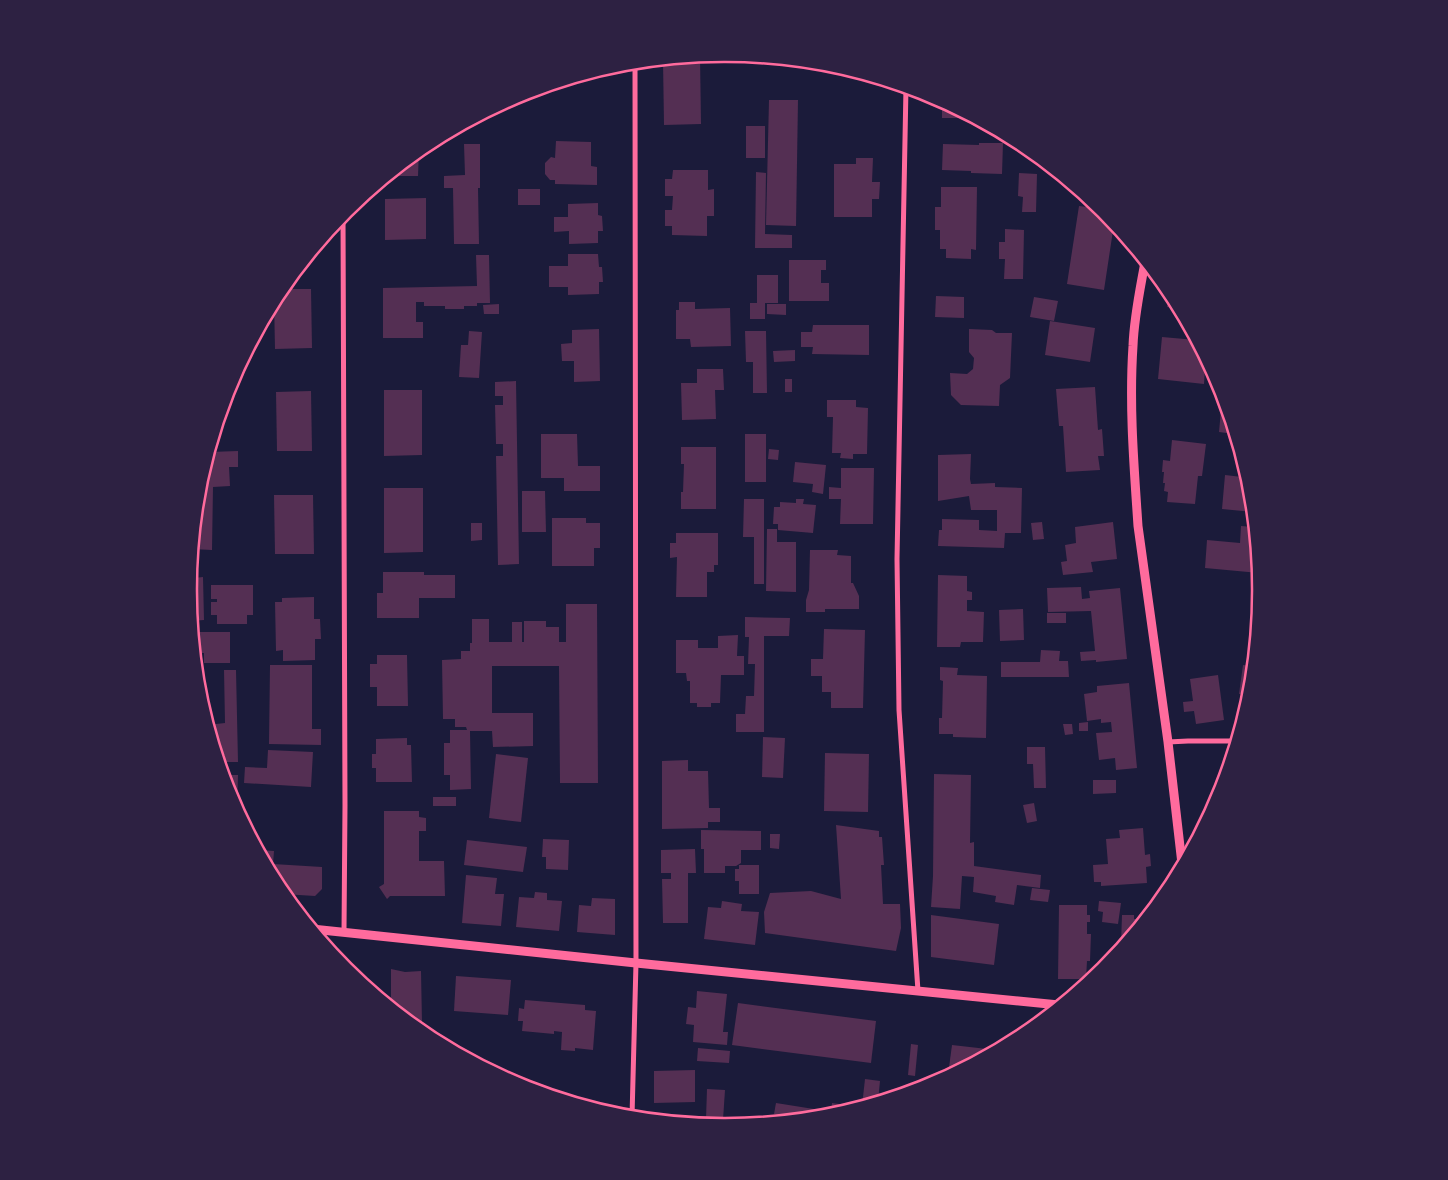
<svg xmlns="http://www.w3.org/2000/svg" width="1448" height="1180" viewBox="0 0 1448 1180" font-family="'Fira Sans',sans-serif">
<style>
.building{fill:#542f53}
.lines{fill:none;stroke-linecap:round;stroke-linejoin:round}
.minor{stroke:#ff6b9d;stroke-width:5}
.tertiary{stroke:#ff6b9d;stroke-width:9}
.rim{fill:none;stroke:#ff6b9d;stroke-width:2.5}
</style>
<rect width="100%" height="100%" fill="#1b1b3a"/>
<g class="building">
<polygon points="700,56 701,124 664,125 663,60"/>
<polygon points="769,100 798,100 796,226 766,225"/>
<polygon points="942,101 957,110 973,118 942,118"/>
<rect x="746" y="126" width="19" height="32"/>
<polygon points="556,141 591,142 591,166 597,167 597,185 555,184 555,180 550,180 545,174 545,163 551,157 555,158"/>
<polygon points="979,143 1003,143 1002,174 971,173 971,171 942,170 943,144 979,145"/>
<polygon points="464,144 480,144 480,188 478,188 479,244 454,244 453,188 444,188 444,176 465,175"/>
<polygon points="419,150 418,176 388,176"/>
<polygon points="856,158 873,158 872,182 880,182 879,199 872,199 872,217 834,217 834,164 856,164"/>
<polygon points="1050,167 1058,174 1050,174"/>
<polygon points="673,170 708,170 708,190 714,189 714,216 707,216 707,236 672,235 672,226 665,226 665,210 672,210 673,196 665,196 665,179 672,179"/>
<polygon points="756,172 766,173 765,234 792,235 792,248 755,248"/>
<polygon points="1019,173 1037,174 1036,212 1022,212 1023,197 1018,196"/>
<polygon points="941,187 977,187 976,250 971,249 971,259 946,258 946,249 940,249 940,230 935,230 935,207 941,207"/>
<rect x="518" y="189" width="22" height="16"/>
<polygon points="426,198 426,239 385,240 385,199"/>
<polygon points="598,203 598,215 602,216 603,231 598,231 598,243 569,244 569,231 554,232 554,217 568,217 568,204"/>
<polygon points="1096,205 1103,211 1114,224 1104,290 1067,284 1079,206 1095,208"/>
<polygon points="1005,229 1024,230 1023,279 1004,279 1005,259 999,259 999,242 1005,242"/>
<polygon points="568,254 598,254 599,267 602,267 603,282 599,282 599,294 568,295 568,287 549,287 549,266 568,266"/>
<polygon points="476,255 489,255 490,303 477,303 477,306 464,306 464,309 445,309 445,306 424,306 424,302 416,302 416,322 423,322 423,338 383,338 383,288 477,286"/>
<polygon points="789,260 826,260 826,270 821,270 821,283 829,283 829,301 789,301"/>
<polygon points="757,275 778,275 778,303 765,303 765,319 750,319 750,303 757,303"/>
<polygon points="280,289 311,289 312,348 275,349 274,300"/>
<polygon points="1170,292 1179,309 1167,307"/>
<polygon points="936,296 964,297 964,318 935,317"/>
<polygon points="1034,297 1058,301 1054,321 1030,317"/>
<polygon points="679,302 695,302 695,309 730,308 731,346 691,347 690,339 676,339 676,310 679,310"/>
<polygon points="499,304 499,314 484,314 483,305"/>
<polygon points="767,304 786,304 786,315 767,314"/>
<polygon points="1050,321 1095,328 1090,362 1045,355"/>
<polygon points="813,325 869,325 869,355 812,354 813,347 801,347 801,332 812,332"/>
<polygon points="599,329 600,381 574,382 574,361 562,361 561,344 572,343 572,330"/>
<polygon points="969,329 992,330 996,333 1012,333 1010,378 1000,385 999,406 961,405 951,395 950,373 967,374 973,369 974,358 969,352"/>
<polygon points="469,331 482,332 479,378 459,377 461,345 468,345"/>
<polygon points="745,331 766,331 767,393 753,393 753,362 746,362"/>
<polygon points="1162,337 1196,340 1211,369 1205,368 1204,384 1158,379"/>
<polygon points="795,350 795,361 774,362 773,351"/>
<polygon points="697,369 723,369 724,390 715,390 716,419 682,420 681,383 697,383"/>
<rect x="785" y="379" width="7" height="13"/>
<polygon points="516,381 519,564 498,565 496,456 503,456 503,444 496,444 495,405 503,405 503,396 495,396 495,382"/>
<polygon points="1095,387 1098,430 1102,429 1104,456 1098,456 1100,470 1066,472 1063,426 1059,426 1056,389"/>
<polygon points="384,390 422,390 422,455 384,456"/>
<polygon points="311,391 312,451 277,451 276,392"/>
<polygon points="1222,399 1224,400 1234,434 1219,432"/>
<polygon points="827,400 856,400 856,407 868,408 867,454 853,454 853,459 840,458 841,453 832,453 833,417 827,417"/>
<polygon points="541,434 577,434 578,466 600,466 600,491 564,491 564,478 541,478"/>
<rect x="745" y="434" width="21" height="48"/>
<polygon points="1172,440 1206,444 1202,476 1198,476 1195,504 1167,502 1168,492 1164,491 1165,483 1163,483 1164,472 1162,472 1163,460 1170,461"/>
<polygon points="681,447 716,447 716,509 681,509 681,492 683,492 684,464 681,464"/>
<polygon points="769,449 779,450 778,460 768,459"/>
<polygon points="238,451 238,467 229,467 230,486 213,487 212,550 192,549 198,485 203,468 210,468 210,452"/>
<polygon points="971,454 970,479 971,484 995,483 995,487 1022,488 1021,533 1005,533 1004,548 938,546 939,530 942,530 942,519 979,520 979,530 997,531 997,510 971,510 969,496 938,501 938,455"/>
<polygon points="795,462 826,465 823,494 812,492 813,484 793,482"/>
<polygon points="841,468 874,468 873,524 840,524 841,499 829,499 829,487 841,488"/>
<polygon points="1243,470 1245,470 1250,486 1253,512 1222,509 1225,475 1242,477"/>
<polygon points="384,488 423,488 423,552 384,553"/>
<polygon points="522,491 545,491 546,532 522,532"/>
<polygon points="274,495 313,495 314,554 275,554"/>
<polygon points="744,499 764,499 764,584 754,584 754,537 743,537"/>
<polygon points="796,499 804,499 803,504 816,505 813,533 778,530 778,524 773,524 774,507 780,507 780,502 796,503"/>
<polygon points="552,518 586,518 586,523 600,523 600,548 594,548 594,566 552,566"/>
<polygon points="1042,522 1044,539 1033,540 1031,523"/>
<polygon points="1113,522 1117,559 1091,562 1093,572 1063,575 1061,562 1067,561 1065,545 1076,543 1075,527"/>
<polygon points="471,523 482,523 482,540 471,541"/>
<polygon points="1241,526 1254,527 1259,573 1205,568 1207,540 1240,543"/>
<polygon points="767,529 777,529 777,542 796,542 796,592 766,591"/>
<polygon points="676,533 718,533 718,565 714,565 714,572 707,572 707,597 676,597 677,557 670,558 670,543 676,543"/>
<polygon points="810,550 838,550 837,555 851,556 851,583 853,583 859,596 859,609 825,609 825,612 806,612 806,600 809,590"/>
<polygon points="190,569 193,569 194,578 203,577 204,620 191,621 188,590"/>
<polygon points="383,572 424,572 424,575 455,575 455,598 419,598 419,618 377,618 377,593 383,593"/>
<polygon points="938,575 967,576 967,591 972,592 972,600 967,600 967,611 984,612 983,642 961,642 960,647 937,647"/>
<polygon points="211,585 253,585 253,615 247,615 247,624 217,624 217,615 211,615 211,602 217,602 217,599 211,599"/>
<polygon points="1081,587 1082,599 1090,598 1089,591 1120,588 1127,659 1096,662 1096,660 1081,661 1080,652 1095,651 1091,611 1048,612 1047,588"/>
<polygon points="314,597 314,619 320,619 321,639 315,639 315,660 283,661 283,650 276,651 275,602 282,602 282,598"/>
<polygon points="566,604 597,604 598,783 560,783 559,666 492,666 492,713 533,713 533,746 493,747 492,731 470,731 471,789 450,790 450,775 444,775 444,743 450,743 450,730 467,730 466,727 455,727 455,719 443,719 442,660 461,659 461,651 470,651 470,643 472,643 472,619 489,619 489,642 512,642 512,622 522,622 522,642 524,642 524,621 546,621 546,627 559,627 559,642 566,642"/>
<polygon points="1023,609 1024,640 1000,641 999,610"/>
<rect x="1047" y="613" width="19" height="10"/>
<polygon points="745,617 790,618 789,636 764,636 764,732 736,732 736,714 745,714 746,696 754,696 755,664 748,664 749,637 745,637"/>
<polygon points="824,629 865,630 863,708 831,708 831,692 822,692 822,676 811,676 811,659 823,659"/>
<polygon points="192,632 230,632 230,663 204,663 204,653 194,653"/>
<polygon points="738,635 737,656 744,656 744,675 721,675 720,703 711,703 711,707 697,707 697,703 690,703 690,681 687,681 686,673 676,673 676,640 698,640 698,648 718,648 718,636"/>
<polygon points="1041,650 1060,651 1059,661 1068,661 1069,677 1001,677 1001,662 1040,662"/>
<polygon points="377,655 407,655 408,706 377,706 377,687 370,687 370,664 377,664"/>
<polygon points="270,665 312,665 312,729 321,729 321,745 269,744"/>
<polygon points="1243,665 1251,666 1250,693 1239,694"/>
<polygon points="940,667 958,668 957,675 987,676 986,738 953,737 953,734 939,734 939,718 942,718 943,681 940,680"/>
<polygon points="224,670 236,670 238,762 225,762 225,755 220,755 220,748 214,747 207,725 225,723"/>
<polygon points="1218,675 1224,720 1196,724 1194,711 1184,712 1183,702 1193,701 1190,679"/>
<polygon points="1129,683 1137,768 1116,770 1115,758 1099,760 1096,733 1112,732 1111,722 1101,723 1101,719 1087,721 1084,694 1097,692 1097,686"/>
<polygon points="1088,722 1088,731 1079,731 1079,723"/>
<polygon points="1063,724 1072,724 1073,734 1065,735"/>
<polygon points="763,737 785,738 783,778 762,777"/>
<polygon points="407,738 407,745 411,745 412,782 376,782 376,768 372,768 372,754 376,754 376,739"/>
<polygon points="1027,747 1045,747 1046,788 1034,788 1033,764 1027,764"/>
<polygon points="268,750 313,752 311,787 244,783 245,767 267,768"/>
<polygon points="825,753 869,754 868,812 824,811"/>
<polygon points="496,754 528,758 521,822 489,818"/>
<polygon points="688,760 688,771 708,771 709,808 720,808 720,822 708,822 708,828 662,829 662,761"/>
<polygon points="1228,768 1226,773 1223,783 1218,774"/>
<polygon points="934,774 971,775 970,843 974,842 974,866 1041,875 1040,888 1017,885 1014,905 995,902 996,896 973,892 974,877 962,876 960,909 931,907 933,876"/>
<polygon points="222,775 238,775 237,810 228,795"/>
<polygon points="1093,780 1116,780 1116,793 1093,794"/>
<rect x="433" y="797" width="23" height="9"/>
<polygon points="1034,803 1037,821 1027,823 1023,805"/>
<polygon points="384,811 419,811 419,817 426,818 426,831 419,831 419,861 444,861 445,896 390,896 387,899 379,887 384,884"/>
<polygon points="836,825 879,831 879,837 882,837 884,865 881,865 883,904 900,904 901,928 896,951 765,933 764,912 770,893 811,891 841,899"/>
<polygon points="1143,828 1145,855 1150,854 1151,866 1146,867 1147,883 1101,886 1101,882 1094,882 1093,865 1108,864 1106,839 1120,838 1119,830"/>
<polygon points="701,830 761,831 761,850 741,850 741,863 736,866 725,866 725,873 704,873 704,849 701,849"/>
<polygon points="770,834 780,834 779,849 770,848"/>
<polygon points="543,839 569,840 568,870 546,869 546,857 542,857"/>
<polygon points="467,840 527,847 523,872 464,865"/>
<polygon points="695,849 696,873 688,873 688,923 663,923 662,879 671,879 671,873 661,873 661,850"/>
<polygon points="258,850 274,851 273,864 322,867 322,889 315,896 283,894 278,888"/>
<polygon points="739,865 759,865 759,894 739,894 739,881 735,881 735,869 739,869"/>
<polygon points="466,875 497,878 495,894 504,894 501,926 462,923"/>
<polygon points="1032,888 1050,890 1048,902 1030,900"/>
<polygon points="535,892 547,893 547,900 562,901 559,931 516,927 519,897 534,898"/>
<polygon points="592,898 615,899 615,935 577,932 579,905 591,906"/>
<polygon points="722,901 742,904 741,911 759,912 755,945 704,939 708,907 721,908"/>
<polygon points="1099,901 1121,903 1118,924 1102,922 1103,912 1098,911"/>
<polygon points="1059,905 1087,905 1087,915 1090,915 1090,922 1087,922 1087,934 1091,934 1090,961 1087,961 1086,979 1058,979"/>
<polygon points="931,915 999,924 994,965 931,957"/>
<polygon points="1122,915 1134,915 1134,919 1142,919 1142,916 1146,917 1116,953 1117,944 1121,944"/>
<polygon points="391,969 405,972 421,971 422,1022 409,1022 391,1007"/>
<polygon points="456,976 511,980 508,1015 454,1011"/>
<polygon points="697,991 727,994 723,1032 728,1032 727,1045 693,1042 694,1025 686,1024 688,1007 696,1008"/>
<polygon points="525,1000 585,1005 585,1010 596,1011 593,1050 575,1048 575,1051 561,1050 562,1032 554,1031 554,1034 522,1031 523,1021 518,1021 519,1008 524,1009"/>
<polygon points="738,1003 876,1021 871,1063 732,1045"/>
<polygon points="911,1044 918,1045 915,1076 908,1075"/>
<polygon points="952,1045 996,1050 948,1075"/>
<polygon points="698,1048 730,1051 729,1063 697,1061"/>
<polygon points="695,1070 695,1102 654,1103 654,1071"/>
<polygon points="865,1079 880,1081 878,1101 862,1106"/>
<polygon points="707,1089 725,1090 723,1120 706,1119"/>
<polygon points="776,1103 820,1110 819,1117 806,1118 774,1114"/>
<polygon points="832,1103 846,1105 845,1108 853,1109 831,1115"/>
</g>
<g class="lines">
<g class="minor">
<polyline points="906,87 897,559 899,710 918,991"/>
<polyline points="343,213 345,805 344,932"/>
<polyline points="1168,742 1188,741 1236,741"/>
<polyline points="632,1117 636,963 635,62"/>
</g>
<g class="tertiary">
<path d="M1145,262C1140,290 1134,317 1133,346C1129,406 1134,466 1138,526L1168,742L1182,864"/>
<polyline points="312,929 636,963 1059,1005"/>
</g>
</g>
<path d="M0 0H1448V1180H0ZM724 62H725A527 527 0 0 1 1252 589V591A527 527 0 0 1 725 1118H724A527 527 0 0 1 197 591V589A527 527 0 0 1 724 62Z" fill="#2d2142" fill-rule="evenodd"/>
<path class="rim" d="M724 62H725A527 527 0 0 1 1252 589V591A527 527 0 0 1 725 1118H724A527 527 0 0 1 197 591V589A527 527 0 0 1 724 62Z"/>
</svg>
